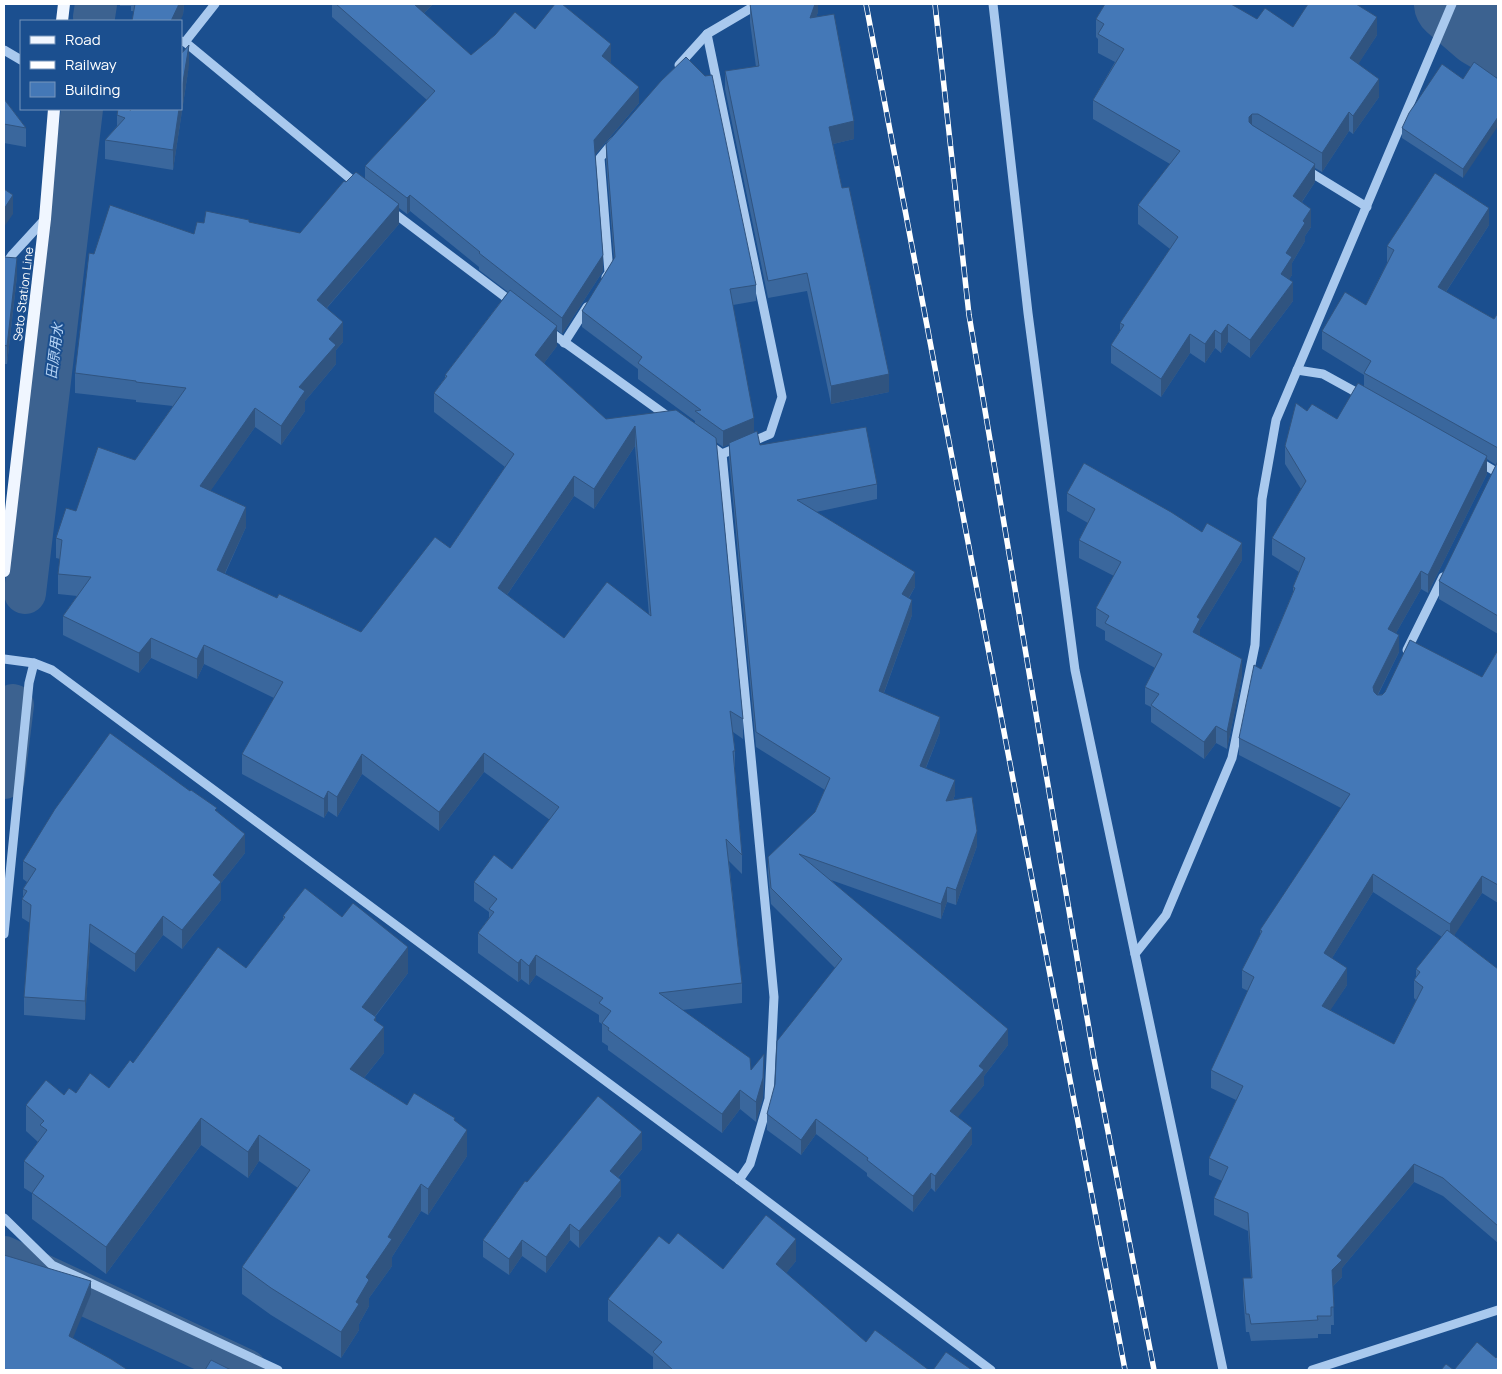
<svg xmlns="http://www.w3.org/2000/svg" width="1502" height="1374" viewBox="0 0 1502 1374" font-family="Manrope,'Noto Sans JP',sans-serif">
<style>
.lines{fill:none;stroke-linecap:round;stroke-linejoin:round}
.canal{stroke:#3c6290;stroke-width:42}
.river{stroke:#3c6290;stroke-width:74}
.minor{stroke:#a9c9ee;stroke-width:9}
.major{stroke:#f0f6ff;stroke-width:12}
.rail-casing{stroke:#fff;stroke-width:5.5}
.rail{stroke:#1b4f8f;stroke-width:4;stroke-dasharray:11;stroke-linecap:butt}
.wall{fill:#3a679d;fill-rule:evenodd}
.shaded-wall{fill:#305480}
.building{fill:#4478b7;stroke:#305480;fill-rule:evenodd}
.labels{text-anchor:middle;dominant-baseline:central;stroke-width:4;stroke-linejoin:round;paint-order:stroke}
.street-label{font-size:12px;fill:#fff;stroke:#1b4f8f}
.water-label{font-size:14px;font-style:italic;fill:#b5d3f5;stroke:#1b4f8f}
</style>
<rect width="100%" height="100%" fill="#1b4f8f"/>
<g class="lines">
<g class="canal">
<polyline points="94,17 96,4"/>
<polyline points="25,593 82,109"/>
<polyline points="4,778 13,705"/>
<polyline points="4,1257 246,1370"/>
</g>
<polyline class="river" points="1451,4 1481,30 1498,40"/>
<g class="minor">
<polyline points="993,4 1028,313 1075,670 1135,954"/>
<polyline points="707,34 782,397 770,434 722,454"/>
<polyline points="181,41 185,42 358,185"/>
<polyline points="185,42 215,4"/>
<polyline points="4,50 21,60"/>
<polyline points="679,65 707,34 758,4"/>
<polyline points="1305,169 1367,207"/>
<polyline points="390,210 513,303"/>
<polyline points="4,267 12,255 45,219"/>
<polyline points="606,277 609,273 600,158 614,141"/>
<polyline points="549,331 670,418"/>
<polyline points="564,343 587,307"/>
<polyline points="1297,370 1323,374 1363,396"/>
<polyline points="708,444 722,454 774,997 769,1099 750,1164 739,1180"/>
<polyline points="1476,460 1498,473"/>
<polyline points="1407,650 1443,577"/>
<polyline points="4,659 34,663 52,670 739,1180 991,1370"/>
<polyline points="4,934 29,683 34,663"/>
<polyline points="4,1218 52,1265 278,1370"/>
<polyline points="1223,1370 1135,954 1166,915 1232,758 1255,645 1262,499 1276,420 1452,4"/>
<polyline points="1312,1370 1498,1310"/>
</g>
<g class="major">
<polyline points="62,21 64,4"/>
<polyline points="4,571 45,219 54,109"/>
</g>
<g class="rail-casing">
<g id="rail">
<polyline points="866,4 1125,1370"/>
<polyline points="935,4 969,315 1094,1059 1154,1370"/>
</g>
</g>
<use href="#rail" class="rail"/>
</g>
<g class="wall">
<polygon points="120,4 184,4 183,15 131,11 131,6 120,6"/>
<path d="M332,4H433L424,13L471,55L535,29L611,61L610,62L639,103L595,155L603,271L562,334L557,330V346L544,363L606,419L695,423V421L638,379V369L582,327V311L614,259L606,160V144L756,285V301L733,305L754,432L760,445L877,484V499L816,512L915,587L909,598L912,615L884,693L940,732L926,768L955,795L953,800L977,846L956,905L947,902L941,919L831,880L1008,1045L984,1076V1085L957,1117L972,1144L935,1192L931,1188L913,1212L867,1176V1173L816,1134L801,1155L767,1130V1114L835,968L771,904L768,872V857L815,812L825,790L756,747L729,458V444L723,447L716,442L743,719V739L733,732L735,751V771L742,855V874L729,861L742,983V1003L682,1010L751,1070L764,1074L763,1098L756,1122L740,1109L722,1133L608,1050V1046L602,1042V1024L599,1022V1015L536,975L529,985L521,979L518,982L478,953V933L489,918V912L474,901V882L512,869L550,820L484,772L439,831L362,774L337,817L328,811L324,818L242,774V754L274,698L204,664L197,679L151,658L139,673L63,635V616L77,596L58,594V574L60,559L56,558V538L76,511L135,460L173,406L136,402V400L75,393V373L94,254L194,234L204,223H249L300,233L346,182L365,178V166L427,100L332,17ZM399,208L407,214L410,211L479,267V270L508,292L445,375V378L434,393V412L505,467L450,548L361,632L277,598L225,574L246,527L210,491L255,427L281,445L305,411V401L336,364V350L343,342L327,308L399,224ZM635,446L649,615L564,638L507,595L574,496L594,509Z"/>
<polygon points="750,4 818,4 818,12 816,17 854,139 833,144 842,188 889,392 831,404 807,291 768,298 725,89 725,71 756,67 750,22"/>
<polygon points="1096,19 1257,19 1293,27 1377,35 1358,64 1379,97 1353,134 1349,131 1322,172 1315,168 1315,182 1302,202 1311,227 1305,236 1305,241 1292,263 1292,275 1289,279 1293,301 1250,358 1228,342 1221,353 1215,348 1205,363 1190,353 1161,397 1111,363 1111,345 1120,331 1120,323 1170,249 1138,224 1138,205 1170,164 1093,119 1093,100 1115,62 1098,53 1098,39 1096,37"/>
<polygon points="189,65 173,170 105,159 105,140 117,126 117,115 181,109"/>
<polygon points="1463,79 1463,178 1402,138 1402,128"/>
<polygon points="4,99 26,128 26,147 4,143"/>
<path d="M1489,225L1446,292L1494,319L1498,313V634L1439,599V581L1496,465L1487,459V474L1428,593L1421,589L1396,633L1399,652L1378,695L1482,677L1498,650V903L1482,893L1454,935L1498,969V1243L1443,1196L1414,1182L1342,1268V1277L1333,1286L1334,1325H1331V1334H1318V1338L1251,1341L1249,1332H1246L1243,1296V1278H1251L1248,1231L1214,1215V1198L1222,1181L1209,1175V1158L1236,1100L1211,1088V1070L1248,991L1242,988V970L1260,936V930L1341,808L1239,755V738L1261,669L1293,592V587L1299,572L1272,555V538L1301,489L1285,464V446L1307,411L1337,419L1364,387V375L1322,349V331L1366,305L1387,263V246ZM1373,892L1442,937L1416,969V977L1414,980V998L1416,1000L1394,1044L1330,1010L1347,985L1332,958Z"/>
<polygon points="4,257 17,276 7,364 4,364"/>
<polygon points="1067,493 1242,560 1200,629 1200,636 1242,676 1227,749 1216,743 1204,759 1151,722 1151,707 1145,704 1145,687 1155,668 1105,640 1105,631 1096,626 1096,608 1114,576 1079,558 1079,540 1088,523 1067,511"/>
<polygon points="217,811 245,853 221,883 221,900 182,949 163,935 135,972 90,942 85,1020 24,1015 24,997 30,923 22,918 22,899 23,897 23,889 27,882 23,879 23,861"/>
<polygon points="283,916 408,973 375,1017 384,1053 364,1078 407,1105 455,1121 467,1156 428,1215 421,1211 392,1257 392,1266 369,1298 369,1306 359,1324 359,1330 341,1358 271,1315 242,1294 242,1267 298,1188 259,1161 248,1178 201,1145 106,1274 32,1219 32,1193 24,1188 24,1161 38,1142 26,1131 26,1105 64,1095 109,1088 133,1063 246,968 283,920"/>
<polygon points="642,1149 618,1178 621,1196 579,1248 570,1240 546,1273 522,1256 509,1275 483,1257 483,1240 527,1182"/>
<polygon points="669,1244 723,1269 796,1261 786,1273 866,1342 929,1370 653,1370 653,1357 608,1321 608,1299"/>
</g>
<g class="shaded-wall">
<polygon points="179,4 184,4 183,15 180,21 171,21"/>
<polygon points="417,4 433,4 415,22 415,5"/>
<polygon points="815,4 818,4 818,12 810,36 810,18"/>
<polygon points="1377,17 1377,35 1350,77 1350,58"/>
<polygon points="611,44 611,61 602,72 602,56"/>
<polygon points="189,45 189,65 173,170 173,150 179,109 181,109 181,94"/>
<polygon points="1379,79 1379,97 1353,134 1353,116"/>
<polygon points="639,87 639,103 594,156 594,140"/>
<polygon points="1349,112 1349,131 1322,172 1322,153"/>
<polygon points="1252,114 1252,132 1249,135 1249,117"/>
<polygon points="1498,117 1498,126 1463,178 1463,169"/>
<polygon points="854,121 854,139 829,145 829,127"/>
<polygon points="1315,164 1315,182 1293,215 1293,196"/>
<polygon points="13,195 13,214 4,227 4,209"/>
<polygon points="410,195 410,211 407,214 407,198"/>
<polygon points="399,204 399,224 317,319 317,300"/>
<polygon points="1489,208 1489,225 1438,304 1438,287"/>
<polygon points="1311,209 1311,227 1305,236 1305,241 1292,263 1292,275 1281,292 1281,274 1286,253 1303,221"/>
<polygon points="603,255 603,271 562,334 562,318"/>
<polygon points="17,258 17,276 7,364 7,346"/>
<polygon points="1293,282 1293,301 1250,358 1250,340"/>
<polygon points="343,322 343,342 336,350 336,364 305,401 305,411 281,445 281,426 299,387 329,339"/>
<polygon points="1228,324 1228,342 1221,353 1221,334"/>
<polygon points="557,326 557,346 535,375 535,355"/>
<polygon points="1215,330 1215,348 1205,363 1205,344"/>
<polygon points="1190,334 1190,353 1161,397 1161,379"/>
<polygon points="889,374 889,392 831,404 831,386"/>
<polygon points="255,408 255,427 200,506 200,486"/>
<polygon points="754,418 754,434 723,447 723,431"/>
<polygon points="635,426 635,446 594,509 594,489"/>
<polygon points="1487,456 1487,474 1428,593 1428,575"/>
<polygon points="574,476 574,496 498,608 498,588"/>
<polygon points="246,507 246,527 217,590 217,570"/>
<polygon points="1242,543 1242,560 1200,629 1200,636 1193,632 1197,617"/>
<polygon points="1421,571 1421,589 1388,647 1388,629"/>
<polygon points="915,572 915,587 902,609 902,594"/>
<polygon points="912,600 912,615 879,706 879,691"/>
<polygon points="1399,635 1399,652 1373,704 1373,687"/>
<polygon points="151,638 151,658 139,673 139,653"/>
<polygon points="204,645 204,664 197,679 197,659"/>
<polygon points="1242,659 1242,676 1227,749 1227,732"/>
<polygon points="940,717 940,732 920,782 920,766"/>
<polygon points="1216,726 1216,743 1204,759 1204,742"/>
<polygon points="484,753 484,772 439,831 439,812"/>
<polygon points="362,754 362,774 337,817 337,797"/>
<polygon points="955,780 955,795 946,816 946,801"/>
<polygon points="328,791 328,811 324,818 324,799"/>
<polygon points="977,831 977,846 956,905 956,890"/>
<polygon points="245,834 245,853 221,883 221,900 182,949 182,930 213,875"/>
<polygon points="1373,874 1373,892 1324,971 1324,953"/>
<polygon points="1482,876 1482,893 1450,942 1450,924"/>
<polygon points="947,887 947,902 941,919 941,904"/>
<polygon points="163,916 163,935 135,972 135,954"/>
<polygon points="90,924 90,942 85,1020 85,1001"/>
<polygon points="408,947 408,973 362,1033 362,1007"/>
<polygon points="536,955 536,975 529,985 529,966"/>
<polygon points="521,959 521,979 518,982 518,963"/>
<polygon points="1347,968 1347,985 1322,1023 1322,1006"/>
<polygon points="376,1017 376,1037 384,1027 384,1053 350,1095 350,1069"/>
<polygon points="1008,1029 1008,1045 984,1076 984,1085 950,1127 950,1111 979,1066"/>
<polygon points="764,1054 763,1098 756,1122 756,1102"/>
<polygon points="740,1090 740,1109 722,1133 722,1114"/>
<polygon points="201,1118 201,1145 106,1274 106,1247"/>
<polygon points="816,1119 816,1134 801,1155 801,1140"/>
<polygon points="972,1128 972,1144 935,1192 935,1176"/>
<polygon points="467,1130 467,1156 428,1215 428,1189"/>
<polygon points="642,1132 642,1149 610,1187 610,1171"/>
<polygon points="259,1135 259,1161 248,1178 248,1152"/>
<polygon points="1414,1164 1414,1182 1342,1268 1342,1277 1332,1287 1332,1270 1337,1256"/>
<polygon points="931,1173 931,1188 913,1212 913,1196"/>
<polygon points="621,1180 621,1196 579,1248 579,1231"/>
<polygon points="421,1184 421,1211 392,1257 392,1266 369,1298 369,1306 359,1324 359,1330 341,1358 341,1332 356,1302 366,1277 388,1237"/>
<polygon points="570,1224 570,1240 546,1273 546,1257"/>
<polygon points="796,1239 796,1261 776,1286 776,1264"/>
<polygon points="522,1240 522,1256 509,1275 509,1259"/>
<polygon points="91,1281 91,1294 69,1348 69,1336"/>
</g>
<g class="building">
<polygon points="135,4 179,4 171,21 132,21"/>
<polygon points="336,4 417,4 415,5 471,55 495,35 515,12 535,29 555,4 562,4 611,44 602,56 639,87 594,140 603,255 562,318 479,253 480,252 410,195 407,198 365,166 435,91"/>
<polygon points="750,4 815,4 810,18 834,14 854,121 829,127 842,188 849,187 889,374 831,386 807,273 768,281 725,71 759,66"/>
<polygon points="1105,4 1231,4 1257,19 1265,8 1293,27 1308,4 1356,4 1377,17 1350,58 1379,79 1353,116 1349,112 1322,153 1258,114 1252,114 1249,117 1249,122 1252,125 1315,164 1293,196 1311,209 1303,221 1305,223 1286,253 1292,257 1281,274 1293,282 1250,340 1228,324 1221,334 1215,330 1205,344 1190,334 1161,379 1111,345 1124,325 1120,323 1178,237 1138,205 1180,151 1093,100 1124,49 1098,34 1104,24 1096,19"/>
<polygon points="189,45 181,94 181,54"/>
<polygon points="686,57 705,76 712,75 756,285 730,289 754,418 723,431 695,411 701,410 638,363 642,357 582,311 615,257 606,144 661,81"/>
<polygon points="1474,62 1498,79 1498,117 1463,169 1402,128 1409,113 1442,64 1463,79"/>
<polygon points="4,99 26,128 4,124"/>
<polygon points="118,109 131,109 130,111 132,109 179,109 173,150 105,140 125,118 117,115"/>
<path d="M356,172L399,204L317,300L343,322L329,339L336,345L299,387L305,391L281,426L255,408L200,486L246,507L217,570L277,598L279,594L361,632L435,537L450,548L514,454L434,393L447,376L445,375L510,290L557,326L535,355L606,419L676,410L716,438L743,719L730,711L735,751H733L742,855L726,839L742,983L659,993L750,1058L751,1070L764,1054L763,1078L756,1102L740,1090L722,1114L608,1030L609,1028L602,1023L611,1011L599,1003L603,998L536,955L529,966L521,959L518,963L478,933L494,912L489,909L497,899L474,882L494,855L512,869L559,807L484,753L439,812L362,754L337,797L328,791L324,799L242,754L283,682L204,645L197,659L151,638L139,653L63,616L91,577L58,574L62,540L56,538L66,508L76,511L98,447L135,460L186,388L136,382V381L75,373L89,253L94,254L110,205L194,234L197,222L204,223L206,211L249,220V222L300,233L344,181L346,182ZM635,426L651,616L607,582L564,638L498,588L574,476L594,489Z"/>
<polygon points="1435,173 1489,208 1438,287 1494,319 1498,313 1498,448 1364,373 1371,361 1322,331 1345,292 1366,305 1394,250 1387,246"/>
<polygon points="4,189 13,195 4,209"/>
<polygon points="4,257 17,258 7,346 4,345"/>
<polygon points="1358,383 1487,456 1428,575 1421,571 1388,629 1399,635 1373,687 1374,692 1377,695 1382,695 1385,692 1410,640 1482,677 1498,650 1498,885 1482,876 1450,924 1373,874 1324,953 1347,968 1322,1006 1394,1044 1423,987 1414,980 1420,972 1416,969 1447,930 1498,969 1498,1226 1443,1178 1414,1164 1337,1256 1342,1260 1332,1270 1334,1307 1331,1307 1331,1316 1317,1316 1318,1320 1251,1324 1249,1314 1246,1314 1243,1278 1252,1278 1248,1213 1214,1198 1228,1167 1209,1158 1243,1086 1211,1070 1254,977 1242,970 1262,931 1260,930 1350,794 1239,738 1254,665 1261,669 1295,588 1293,587 1305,558 1272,538 1306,481 1285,446 1296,403 1307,411 1312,404 1337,419"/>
<polygon points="866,427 877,484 797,500 915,572 902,594 912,600 879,691 940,717 920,766 955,780 946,801 972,797 977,831 956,890 947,887 941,904 799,854 1008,1029 979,1066 984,1070 950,1111 972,1128 935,1176 931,1173 913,1196 867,1160 868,1158 816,1119 801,1140 767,1114 775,1084 777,1041 842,959 771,888 768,857 815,812 830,778 756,732 729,443 757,431 760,445"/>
<polygon points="1498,461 1498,616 1439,581"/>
<polygon points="1084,463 1171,512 1202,532 1207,523 1242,543 1197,617 1200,619 1193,632 1242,659 1227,732 1216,726 1204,742 1151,705 1159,694 1145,687 1162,654 1105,623 1109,616 1096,608 1121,562 1079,540 1095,509 1067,493"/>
<polygon points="110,733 190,791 191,790 217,808 215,810 245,834 213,875 221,882 182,930 163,916 135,954 90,924 85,1001 24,997 31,905 22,899 27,891 23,889 36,869 23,861 55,809"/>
<polygon points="305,888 342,917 353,903 408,947 362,1007 376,1017 374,1020 384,1027 350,1069 407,1105 414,1093 455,1118 454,1120 467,1130 428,1189 421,1184 388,1237 392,1239 366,1277 369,1280 356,1302 359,1304 341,1332 271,1288 242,1267 310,1170 259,1135 248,1152 201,1118 106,1247 32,1193 44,1176 24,1161 47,1130 40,1125 44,1121 26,1105 46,1080 64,1095 69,1088 76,1093 90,1073 109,1088 130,1060 133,1063 218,947 246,968 285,917 283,916"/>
<polygon points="598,1096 642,1132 610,1171 621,1180 579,1231 570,1224 546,1257 522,1240 509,1259 483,1240 525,1181 527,1182"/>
<polygon points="766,1215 796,1239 776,1264 866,1342 875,1330 929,1370 673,1370 653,1352 662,1342 608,1299 659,1236 669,1244 678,1233 723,1269"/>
<polygon points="4,1255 91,1281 69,1336 111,1359 128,1370 4,1370"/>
<polygon points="1477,1342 1496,1358 1498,1356 1498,1370 1441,1370 1446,1364 1454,1370"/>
<polygon points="946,1352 972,1370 933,1370"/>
<polygon points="211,1360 231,1370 205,1370"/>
</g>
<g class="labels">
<g class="street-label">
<text transform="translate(23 294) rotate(-83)">Seto Station Line</text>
</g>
<g class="water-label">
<text transform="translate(54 351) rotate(-83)">田原用水</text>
</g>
</g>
<rect width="1502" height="1374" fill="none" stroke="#ffffff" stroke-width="10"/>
<rect x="20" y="20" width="162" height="90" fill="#1b4f8f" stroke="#7695bc"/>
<rect x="30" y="36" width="25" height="8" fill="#f0f6ff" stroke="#7695bc"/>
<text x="65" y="45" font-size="15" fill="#ffffff">Road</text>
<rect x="30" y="61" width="25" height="8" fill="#ffffff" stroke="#7695bc"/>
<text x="65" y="70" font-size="15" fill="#ffffff">Railway</text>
<rect x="30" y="82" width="25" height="15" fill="#4478b7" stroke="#7695bc"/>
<text x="65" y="95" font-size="15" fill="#ffffff">Building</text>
</svg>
